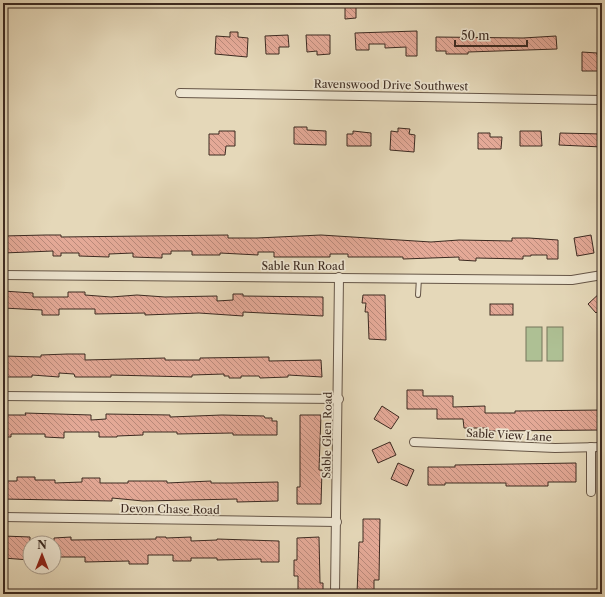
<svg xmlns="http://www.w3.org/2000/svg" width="605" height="597" viewBox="0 0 605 597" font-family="'Libre Caslon Text',serif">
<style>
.grass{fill:#aec094;stroke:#75755a}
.building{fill:url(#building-back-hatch);stroke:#3c2a21}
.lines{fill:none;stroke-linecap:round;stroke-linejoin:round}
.service-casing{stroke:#665647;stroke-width:6}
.minor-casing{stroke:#665647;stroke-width:10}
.service{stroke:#eee6d2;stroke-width:4}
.minor{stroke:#eee6d2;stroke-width:8}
.labels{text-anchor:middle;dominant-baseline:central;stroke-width:3.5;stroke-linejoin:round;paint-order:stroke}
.street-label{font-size:11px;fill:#3c2a21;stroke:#eee6d2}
</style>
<defs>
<pattern id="building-back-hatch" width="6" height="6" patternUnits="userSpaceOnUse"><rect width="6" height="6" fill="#e4a997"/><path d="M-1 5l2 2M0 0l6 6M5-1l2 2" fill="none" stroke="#ba8a7b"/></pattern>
</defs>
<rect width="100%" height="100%" fill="#e5d8b9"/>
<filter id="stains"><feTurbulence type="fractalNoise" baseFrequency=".005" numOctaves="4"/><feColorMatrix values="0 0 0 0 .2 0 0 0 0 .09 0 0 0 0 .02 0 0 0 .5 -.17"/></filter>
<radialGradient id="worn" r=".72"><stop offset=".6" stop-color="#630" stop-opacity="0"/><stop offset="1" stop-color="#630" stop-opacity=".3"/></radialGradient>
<g class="grass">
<rect x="526" y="327" width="16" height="34"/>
<rect x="547" y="327" width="16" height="34"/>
</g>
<g class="building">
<polygon points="345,3 356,3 356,18 345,19"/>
<polygon points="417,31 417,56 406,56 406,47 385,48 385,44 369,44 369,50 356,50 355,33"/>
<polygon points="230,32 238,32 238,37 248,38 247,57 215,54 216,36 230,37"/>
<polygon points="288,35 289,47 279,47 279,54 266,54 265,36"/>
<polygon points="306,35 330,35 330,54 317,55 317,51 307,52"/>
<polygon points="556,36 557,49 468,52 468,54 446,54 446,51 436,51 436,37 523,38"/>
<polygon points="582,52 597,53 597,55 602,55 602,71 582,71"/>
<polygon points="294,127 307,127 307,130 326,131 326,145 294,144"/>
<polygon points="398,128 410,129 409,134 415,135 414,152 390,150 391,131 398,132"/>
<polygon points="219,131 235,131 235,146 226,146 225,155 209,155 209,134 219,134"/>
<polygon points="353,131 371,133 371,146 347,146 347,134 353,134"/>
<polygon points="520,131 541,131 542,146 520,146"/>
<polygon points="478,133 490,133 490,137 502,137 501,149 478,149"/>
<polygon points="560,133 602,134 602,147 559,145"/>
<polygon points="46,235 61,235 61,237 228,235 228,238 257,238 321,235 431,242 459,240 512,241 512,238 529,238 558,240 558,259 547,259 547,255 531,255 531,256 523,256 523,259 476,258 476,261 459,260 459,257 403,259 403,257 348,257 348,254 330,254 330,257 274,257 274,252 258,252 258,255 220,253 220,255 192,255 192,251 171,251 171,254 162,254 162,258 133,257 133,253 109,254 109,257 79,256 79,253 61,253 61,256 53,256 53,251 3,253 3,236"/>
<polygon points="591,235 594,253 577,256 574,238"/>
<polygon points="3,291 33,293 33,297 68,297 68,292 85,292 85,295 111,297 137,295 165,297 217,296 217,301 233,300 233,294 243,294 243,296 323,297 323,316 243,312 243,316 199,313 145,315 145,313 95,314 95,309 59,309 59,315 42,315 42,310 3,308"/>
<polygon points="602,291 602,307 596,313 588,304"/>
<polygon points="363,295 385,295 386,340 369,339 368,312 365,312 366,303 362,303"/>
<rect x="490" y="304" width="23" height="11"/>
<polygon points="67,354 85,354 85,360 165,358 165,360 200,360 200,358 269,357 269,361 321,360 322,377 288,375 288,377 260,378 259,376 241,376 241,378 229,378 229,376 224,376 224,374 192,375 192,377 111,375 111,377 75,377 74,374 59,373 59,377 32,375 32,377 3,377 3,356 41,357 41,355"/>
<polygon points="407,390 423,390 423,396 453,396 453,407 485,406 485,413 515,413 515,411 602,410 602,430 488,431 488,428 464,428 463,419 437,419 437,409 407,409"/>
<polygon points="382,406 399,417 391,429 374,419"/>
<polygon points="25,413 91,415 91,420 106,419 106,414 170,415 170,417 222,415 264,416 265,418 272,418 272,421 277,421 277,435 233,435 233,433 177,434 177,432 143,432 143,435 117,436 117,437 99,437 99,432 64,432 64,438 45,437 45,434 11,434 11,437 3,437 3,415 26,415"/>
<polygon points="300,415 321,415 319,470 322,470 321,504 297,504 297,487 300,487"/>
<polygon points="390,442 396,455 378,463 372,450"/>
<polygon points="398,463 414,470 407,486 391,479"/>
<polygon points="576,463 576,482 548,482 548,486 506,486 506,483 445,483 445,485 428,485 428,467 455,467 455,465"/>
<polygon points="17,477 35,477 35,480 55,480 55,483 82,482 82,478 100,478 100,483 128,483 128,481 167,481 167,483 211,481 211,483 232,483 278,482 278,501 237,502 237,499 143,501 112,498 112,501 3,499 3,481 17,481"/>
<polygon points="363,519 380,519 379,580 374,580 374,594 357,594 359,542 363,542"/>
<polygon points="3,536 30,537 30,560 3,558"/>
<polygon points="71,537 71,540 156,539 156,537 166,537 166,538 191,537 191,541 217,540 217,539 279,541 279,562 261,562 261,559 217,560 217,558 191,558 191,561 173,561 173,555 148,555 148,564 129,564 129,561 85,562 85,557 54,557 54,538"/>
<polygon points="319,537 320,583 323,583 323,592 319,592 319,594 298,594 298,576 294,576 294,560 297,560 297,538"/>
</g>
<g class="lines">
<g class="service-casing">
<polyline id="service" points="418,295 419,278"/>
</g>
<g class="minor-casing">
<g id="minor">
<polyline points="180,93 602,100"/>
<polyline points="3,275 572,280 602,275"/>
<polyline points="3,396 339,399"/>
<polyline points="414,442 555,448 602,447"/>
<polyline points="591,447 591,492"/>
<polyline points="3,517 337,522"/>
<polyline points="335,594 339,277"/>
</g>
</g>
<use href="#service" class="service"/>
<use href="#minor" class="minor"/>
</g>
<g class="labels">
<g class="street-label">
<text transform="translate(391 85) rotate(1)">Ravenswood Drive Southwest</text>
<text x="303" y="266">Sable Run Road</text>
<text transform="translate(327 435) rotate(-89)">Sable Glen Road</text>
<text transform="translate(509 435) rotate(3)">Sable View Lane</text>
<text transform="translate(170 509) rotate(1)">Devon Chase Road</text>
</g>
</g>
<rect width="605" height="597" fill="none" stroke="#e5d8b9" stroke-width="16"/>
<rect x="4" y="4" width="597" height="589" fill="none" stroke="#3c2a21" stroke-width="2"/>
<rect x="8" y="8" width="589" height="581" fill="none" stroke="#3c2a21"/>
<g transform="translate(42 555)"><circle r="19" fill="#eee6d2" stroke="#a79b8b"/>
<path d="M0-3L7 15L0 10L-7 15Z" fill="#8f2418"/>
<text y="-6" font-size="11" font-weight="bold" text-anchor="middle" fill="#3c2a21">N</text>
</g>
<path d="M455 40v6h72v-6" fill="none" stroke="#3c2a21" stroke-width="2"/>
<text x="461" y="40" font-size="12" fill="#3c2a21" stroke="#eee6d2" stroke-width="3" paint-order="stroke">50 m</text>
<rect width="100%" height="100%" filter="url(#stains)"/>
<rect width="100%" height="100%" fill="url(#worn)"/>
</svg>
